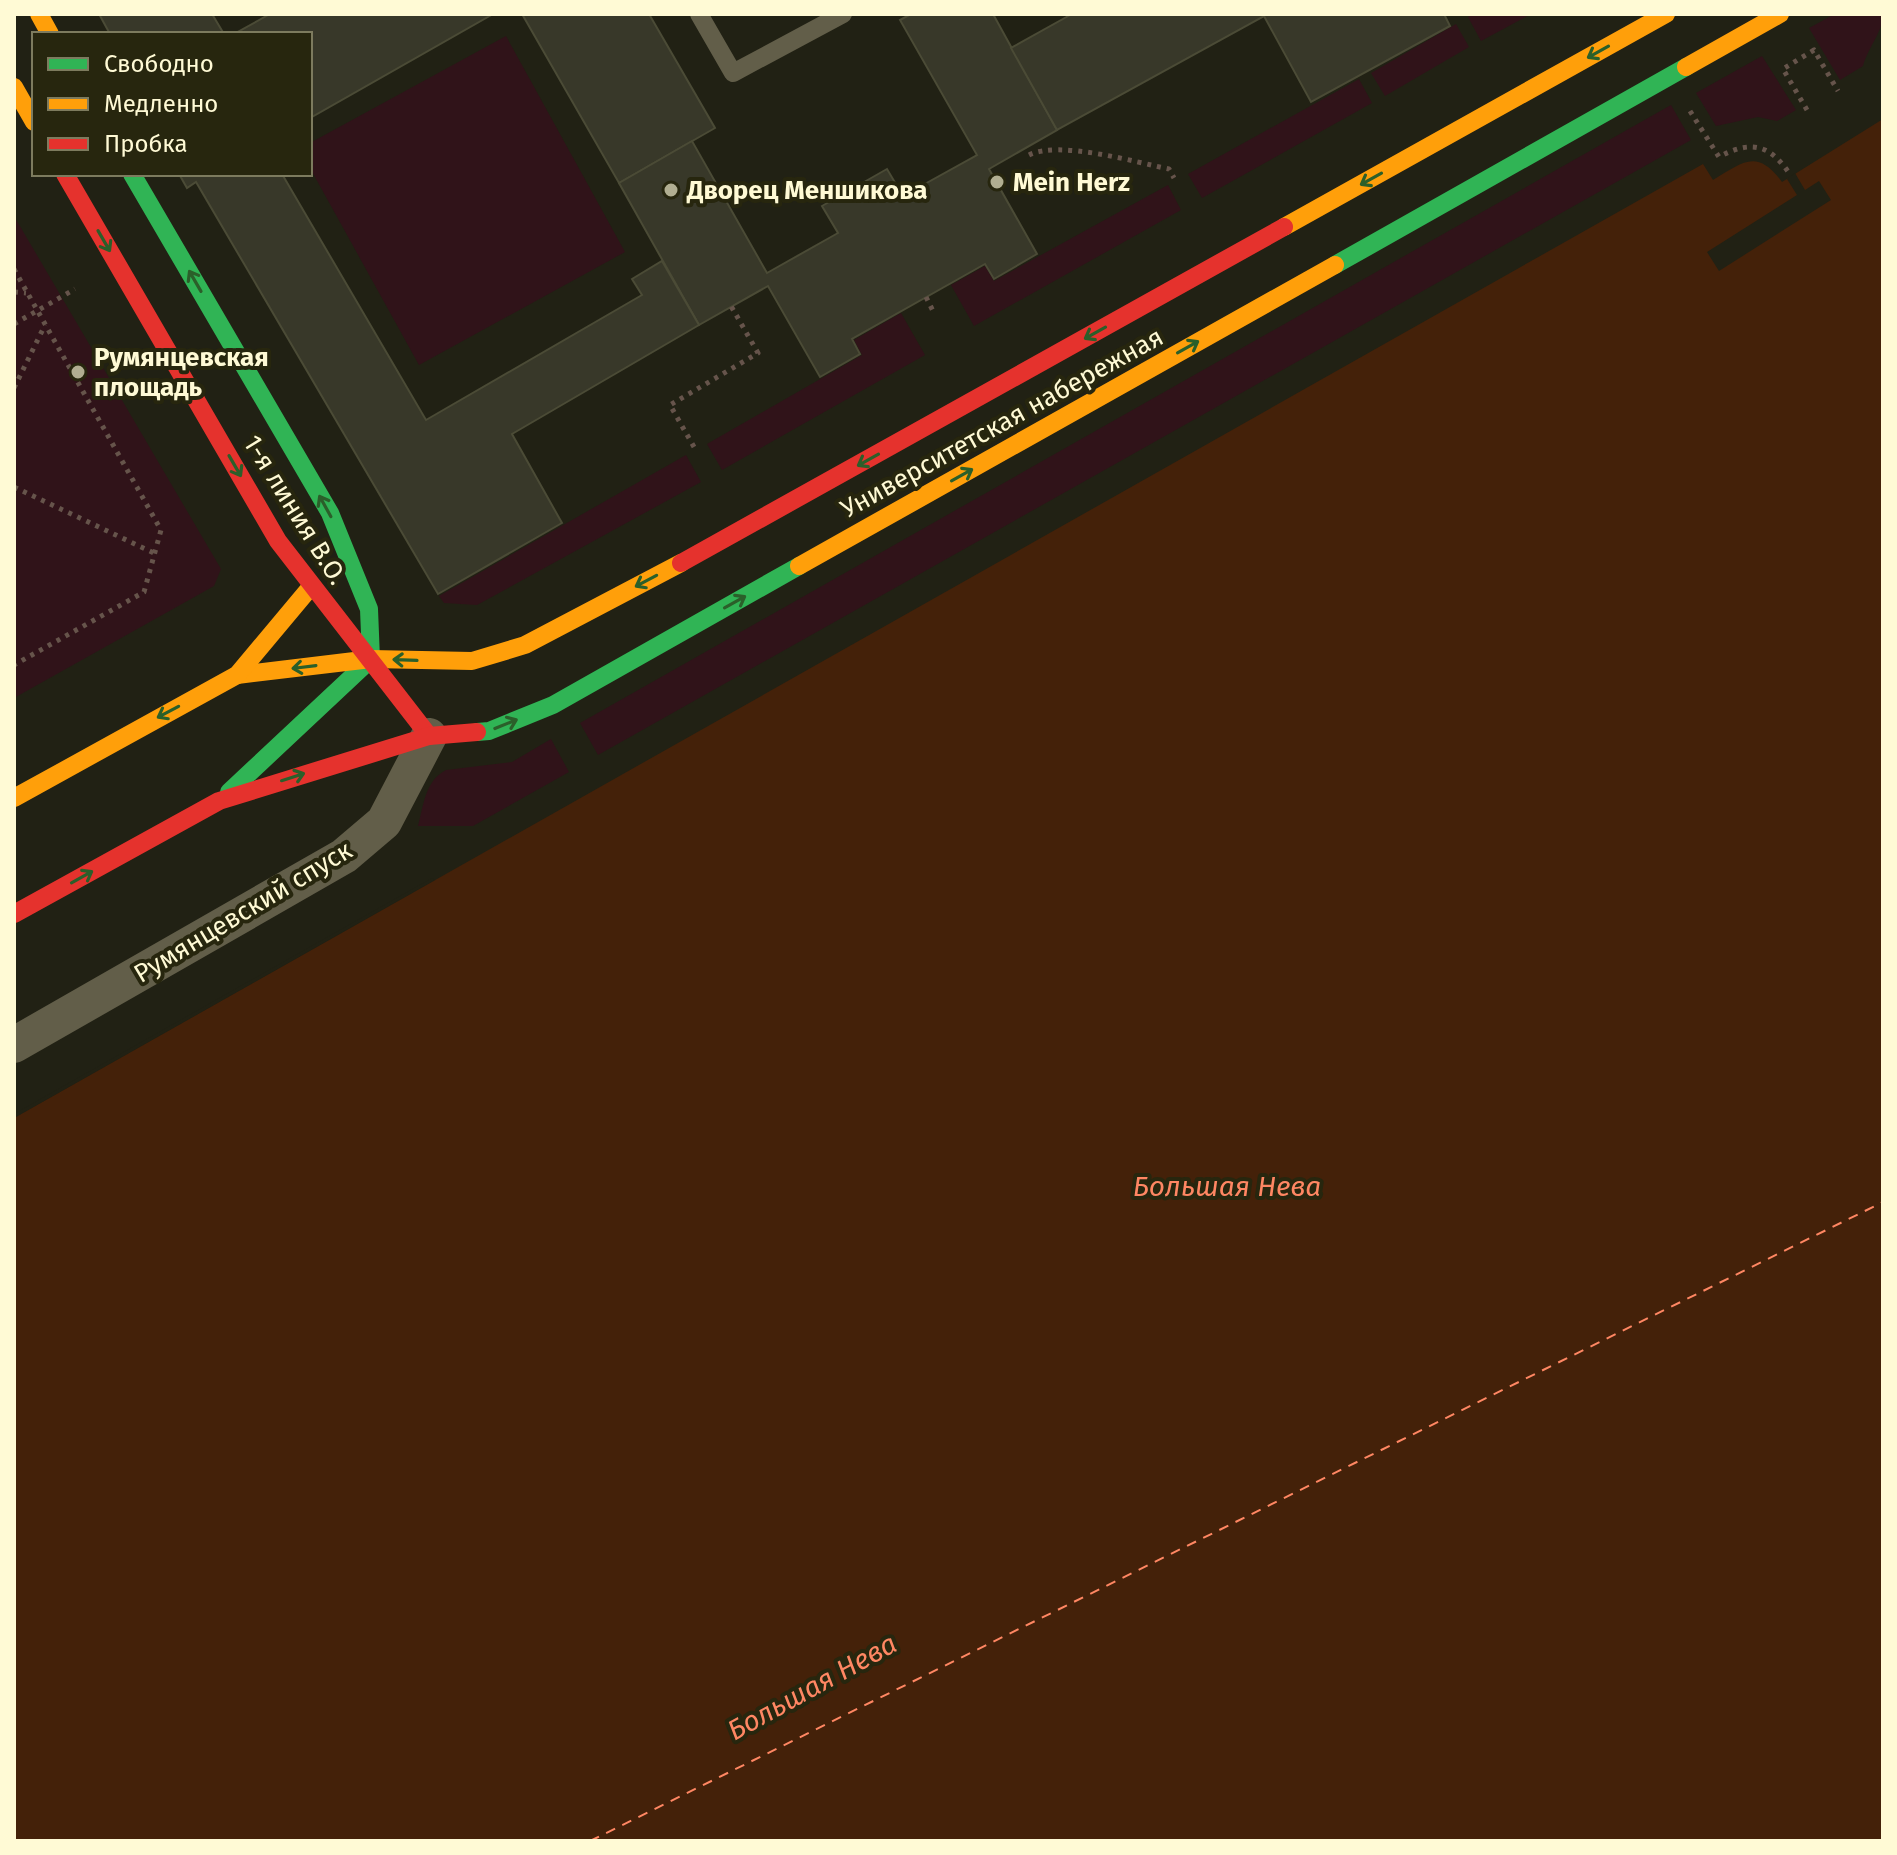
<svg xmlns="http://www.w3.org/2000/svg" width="1897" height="1855" viewBox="0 0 1897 1855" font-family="'Fira Sans',sans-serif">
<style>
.green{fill:#301319}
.water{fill:#442109}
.pier{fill:#212114}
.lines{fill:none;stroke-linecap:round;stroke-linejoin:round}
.ferry{stroke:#ff8763;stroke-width:2;stroke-dasharray:10 8;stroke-linecap:butt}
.building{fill:#383829;stroke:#4b4b36;stroke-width:2}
.path{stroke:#66544b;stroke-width:5;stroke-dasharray:4 6;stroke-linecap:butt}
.lane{stroke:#625e49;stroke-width:18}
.street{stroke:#625e49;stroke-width:36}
.fast{stroke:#30b455;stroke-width:18}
.slow{stroke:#ff9f0a;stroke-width:18}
.jam{stroke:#e5322d;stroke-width:18}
.oneway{stroke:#2b5f2a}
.poi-dot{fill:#b1ae91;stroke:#27260e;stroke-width:3}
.labels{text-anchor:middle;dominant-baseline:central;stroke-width:8;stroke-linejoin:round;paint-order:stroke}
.poi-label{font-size:26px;font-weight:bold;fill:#fffad5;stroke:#27260e;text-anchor:start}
.street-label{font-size:26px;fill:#fffad5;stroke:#27260e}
.water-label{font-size:28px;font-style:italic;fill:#ff8763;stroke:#27260e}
</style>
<rect width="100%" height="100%" fill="#212114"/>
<g class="green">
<polygon points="1474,14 1531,14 1481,41 1468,17"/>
<path d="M1835,14H1883C1883,32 1868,47 1863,66L1840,80L1809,28Z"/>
<polygon points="1456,24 1469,47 1385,96 1371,73"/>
<polygon points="506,36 625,252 419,365 310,168 310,143"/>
<polygon points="1762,56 1796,110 1777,121 1758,117 1716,126 1696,93"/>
<polygon points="1359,79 1372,103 1202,198 1188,174"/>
<polygon points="1671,105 1691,140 598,755 580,723"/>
<polygon points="1168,185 1181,210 974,326 951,285 985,266 994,281"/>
<polygon points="14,216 221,569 214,586 14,698"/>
<polygon points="901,313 925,355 722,470 707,444 862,355 854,340"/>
<polygon points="686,455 701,482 477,605 444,603 439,596"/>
<path d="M551,739L569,772L473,826H418C424,804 425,781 446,770L512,762Z"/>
</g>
<path class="water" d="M1883,119V1841H14V1118L1703,164L1713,180C1743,162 1757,148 1782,182Z"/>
<g class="pier">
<polygon points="1795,173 1805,190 1819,181 1831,200 1719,271 1707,252 1797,195 1787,179"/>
<polygon points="432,878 435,880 14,1118 14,1114"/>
</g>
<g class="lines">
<polyline class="ferry" points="590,1841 1883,1202"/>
</g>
<g class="building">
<polygon points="99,14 212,14 224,34 110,34"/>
<polygon points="270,14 493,14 310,118 310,34 234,34"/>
<polygon points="522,14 649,14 715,128 619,183"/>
<polygon points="911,14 993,14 1057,130 989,169 1037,254 994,279 985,264 852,339 860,354 820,377 768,286 699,325 619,183 692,141 767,273 838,233 822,206 887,169 903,196 977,155 900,20"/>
<polygon points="1072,14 1444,14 1450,26 1311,102 1264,16 1057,130 1011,48"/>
<polygon points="179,174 282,174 426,420 642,295 632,279 662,261 699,325 512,434 562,523 438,594 196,182 187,188"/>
</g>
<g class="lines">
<g class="path">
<polyline points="1807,110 1783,69 1814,50 1838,91"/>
<path d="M1690,111L1719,157C1752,139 1771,145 1791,176"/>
<path d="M1029,155C1059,140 1135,162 1169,169L1174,178"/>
<polyline points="14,269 161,530 144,592 14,665"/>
<polyline points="14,292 26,293"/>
<polyline points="926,297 933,311"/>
<polyline points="14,324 75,289"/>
<polyline points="14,388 45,325"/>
<polyline points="694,447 670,405 758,353 731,306"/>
<polyline points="14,487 154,553"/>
</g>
<polyline class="lane" points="699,14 733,73 843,14"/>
<polyline class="street" points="14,1045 344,856 384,822 429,736"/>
<g class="fast">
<polyline points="132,174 330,513 369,609 371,659"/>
<polyline points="1335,265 1686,67"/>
<polyline points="477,732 489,731 553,705 799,566"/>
<polyline points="229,792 371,659"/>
</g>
<g class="slow">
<polyline points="39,14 50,34"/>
<polyline points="1686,67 1780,14"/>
<polyline points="14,87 34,122"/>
<polyline points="1284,227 1666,14"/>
<polyline points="799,566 1335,265"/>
<polyline points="237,675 371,659 472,661 525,645 681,563"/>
<polyline points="14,798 237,675 309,589"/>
</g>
<g class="jam">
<polyline points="65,174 278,541 429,736"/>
<polyline points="681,563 1284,227"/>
<polyline points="14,914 219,801 429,736 477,732"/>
</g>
</g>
<defs><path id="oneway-shaft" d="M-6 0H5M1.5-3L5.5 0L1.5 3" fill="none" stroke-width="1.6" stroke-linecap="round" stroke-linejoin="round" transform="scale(2)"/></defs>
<g class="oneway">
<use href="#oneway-shaft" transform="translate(1598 52) rotate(151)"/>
<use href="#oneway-shaft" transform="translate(1371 179) rotate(151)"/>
<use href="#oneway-shaft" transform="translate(104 241) rotate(60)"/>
<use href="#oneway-shaft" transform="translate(195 281) rotate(-120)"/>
<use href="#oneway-shaft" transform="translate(1095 333) rotate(151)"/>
<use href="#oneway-shaft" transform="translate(1188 347) rotate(-29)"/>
<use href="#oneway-shaft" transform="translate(868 460) rotate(151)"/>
<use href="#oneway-shaft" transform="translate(235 466) rotate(60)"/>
<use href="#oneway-shaft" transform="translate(962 475) rotate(-29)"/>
<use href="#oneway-shaft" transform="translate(325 506) rotate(-119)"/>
<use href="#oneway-shaft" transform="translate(646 581) rotate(152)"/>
<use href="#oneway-shaft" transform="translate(735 602) rotate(-29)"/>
<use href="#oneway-shaft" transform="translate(405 660) rotate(-178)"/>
<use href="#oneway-shaft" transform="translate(304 667) rotate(173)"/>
<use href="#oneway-shaft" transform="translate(168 712) rotate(152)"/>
<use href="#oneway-shaft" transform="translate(506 724) rotate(-22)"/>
<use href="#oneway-shaft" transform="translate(293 777) rotate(-18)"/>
<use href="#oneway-shaft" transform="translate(82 877) rotate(-29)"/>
</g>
<g class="poi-dot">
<circle cx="997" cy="182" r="8"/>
<circle cx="671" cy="190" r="8"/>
<circle cx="78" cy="372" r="8"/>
</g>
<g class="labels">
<g class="poi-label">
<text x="1013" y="182">Mein Herz</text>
<text x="687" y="190">Дворец Меншикова</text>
<text x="94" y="357">Румянцевская<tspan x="94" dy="30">площадь</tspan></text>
</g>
<g class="street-label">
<text transform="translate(1002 423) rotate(-29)">Университетская набережная</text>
<text transform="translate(295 510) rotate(58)">1-я линия В.О.</text>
<text transform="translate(243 912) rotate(-31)">Румянцевский спуск</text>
</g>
<g class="water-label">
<text x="1227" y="1186">Большая Нева</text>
<text transform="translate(812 1687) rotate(-29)">Большая Нева</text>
</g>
</g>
<rect width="1897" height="1855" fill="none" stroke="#fffad5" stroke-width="32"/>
<rect x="32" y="32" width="280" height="144" fill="#27260e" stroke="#7d7b5e" stroke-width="2"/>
<rect x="48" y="58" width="40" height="12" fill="#30b455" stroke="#7d7b5e" stroke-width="2"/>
<text x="104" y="72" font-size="24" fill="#fffad5">Свободно</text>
<rect x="48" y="98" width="40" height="12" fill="#ff9f0a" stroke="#7d7b5e" stroke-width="2"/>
<text x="104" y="112" font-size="24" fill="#fffad5">Медленно</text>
<rect x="48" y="138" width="40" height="12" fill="#e5322d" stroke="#7d7b5e" stroke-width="2"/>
<text x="104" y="152" font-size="24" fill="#fffad5">Пробка</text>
</svg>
